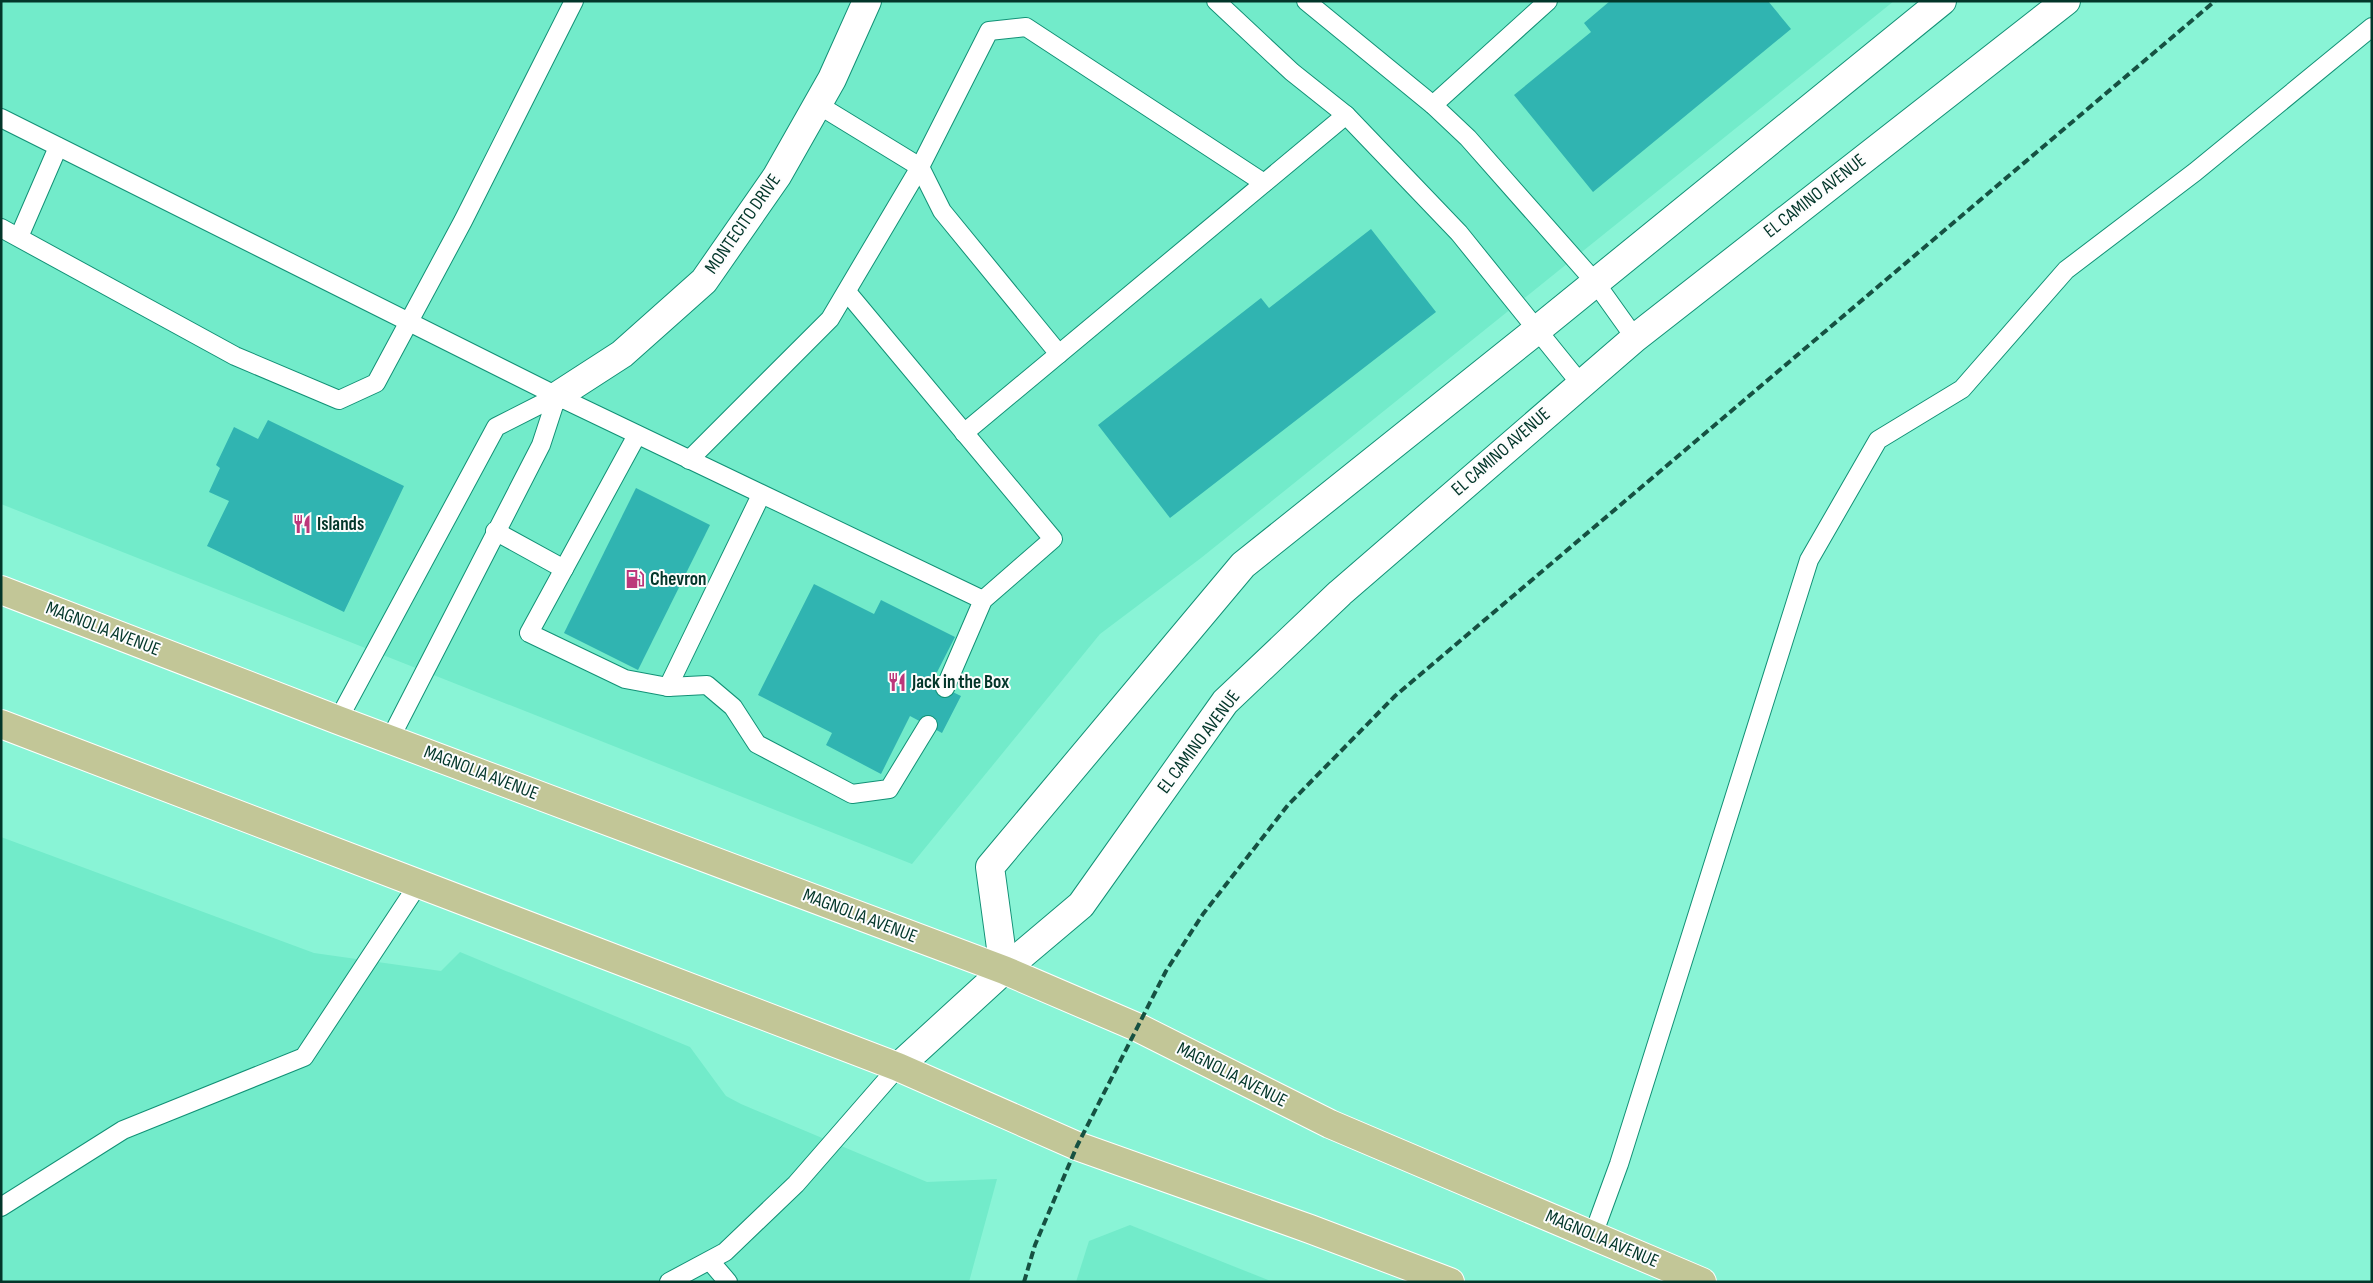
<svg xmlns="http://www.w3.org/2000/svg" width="2373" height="1283" viewBox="0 0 2373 1283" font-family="'Sofia Sans Condensed',sans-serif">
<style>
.built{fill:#72ebca}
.building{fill:#30b4b1}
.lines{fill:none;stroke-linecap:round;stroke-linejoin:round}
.lane-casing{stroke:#129176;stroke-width:20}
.street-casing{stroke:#129176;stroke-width:30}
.primary-casing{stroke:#fff;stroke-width:30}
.lane{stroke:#fff;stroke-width:18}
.street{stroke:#fff;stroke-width:28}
.primary{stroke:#c2c697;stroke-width:28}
.rail{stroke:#165142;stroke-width:4;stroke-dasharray:8 4;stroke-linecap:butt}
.labels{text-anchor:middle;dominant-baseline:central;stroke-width:4;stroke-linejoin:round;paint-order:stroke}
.street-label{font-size:19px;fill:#03362a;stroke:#fdfdfd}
.poi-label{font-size:19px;font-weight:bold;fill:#03362a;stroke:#fdfdfd;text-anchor:start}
</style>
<rect width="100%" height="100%" fill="#89f4d6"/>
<g class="built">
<polygon points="1,1 1894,1 1201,558 1100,634 912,864 1,504"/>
<polygon points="1,837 314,953 441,971 460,952 690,1047 726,1096 741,1104 927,1182 997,1179 969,1282 1,1282"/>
<polygon points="1130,1225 1273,1282 1076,1282 1089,1241"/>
</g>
<g class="building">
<polygon points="1610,1 1768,1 1791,29 1593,192 1514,95 1591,32 1584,23"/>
<polygon points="1371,229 1436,312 1170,518 1098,425 1261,298 1269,308"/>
<polygon points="268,420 404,486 344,612 207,546 229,501 209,492 220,468 216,465 234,427 258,439"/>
<polygon points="636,488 710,525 638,670 564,633"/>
<polygon points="814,584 874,614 881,600 955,637 932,682 961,696 942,733 910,716 881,774 826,745 832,733 758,695"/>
</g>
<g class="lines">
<g class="lane-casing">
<g id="lane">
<polyline points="1216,1 1292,72 1346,115 1459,233 1580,383"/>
<polyline points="1306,1 1433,105 1468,138 1595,282 1635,338"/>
<polyline points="817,104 920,167 942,211 1059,354"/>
<polyline points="1433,105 1548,1"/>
<polyline points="1,118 557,396 983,600"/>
<polyline points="1,228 235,356 339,400 376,383 463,221 574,1"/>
<polyline points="19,237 58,147"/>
<polyline points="847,292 1053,539 983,600 945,688"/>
<polyline points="964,433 1346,115"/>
<polyline points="637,435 529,633 625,679 668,687 761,495"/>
<polyline points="689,460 830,319 920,167 989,31 1026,27 1264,183"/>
<polyline points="495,531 564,569"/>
<polyline points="668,687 707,685 733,707 757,744 852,794 889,789 928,725"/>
<polyline points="338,720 496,427 557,396"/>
<polyline points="390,739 541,445 557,396"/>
<polyline points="1,1207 123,1130 304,1057 419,883"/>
<polyline points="1593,1235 1619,1164 1809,560 1878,440 1962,389 2066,270 2195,172 2372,27"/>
<polyline points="710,1261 728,1282"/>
<polyline points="669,1282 725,1252 796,1184 898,1067"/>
</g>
</g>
<g class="street-casing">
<g id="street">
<polyline points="557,396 622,354 704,281 777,176 832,79 867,1"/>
<polyline points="1004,970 990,867 1243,565 1537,330 1942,1"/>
<polyline points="898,1067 1004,970 1081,905 1225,702 1340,593 1635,338 2066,1"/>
</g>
</g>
<g class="primary-casing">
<g id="primary">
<polyline points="1,590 338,720 1004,970 1139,1028 1330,1124 1702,1282"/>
<polyline points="1,724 898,1067 1077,1146 1310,1229 1450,1282"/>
</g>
</g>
<use href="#lane" class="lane"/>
<use href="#street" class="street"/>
<use href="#primary" class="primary"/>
<polyline class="rail" points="1024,1282 1035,1245 1077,1146 1166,971 1203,914 1288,805 1395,696 2215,1"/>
</g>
<defs>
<g id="restaurant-bare" transform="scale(1.5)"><path d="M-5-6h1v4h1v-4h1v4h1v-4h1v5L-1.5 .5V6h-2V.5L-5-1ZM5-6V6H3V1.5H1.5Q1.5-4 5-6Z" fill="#bc377b" stroke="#fdfdfd" stroke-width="2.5" paint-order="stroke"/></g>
<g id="fuel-bare" transform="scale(1.5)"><path d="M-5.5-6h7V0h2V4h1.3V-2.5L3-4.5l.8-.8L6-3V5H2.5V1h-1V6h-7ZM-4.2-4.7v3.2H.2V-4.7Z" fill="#bc377b" stroke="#fdfdfd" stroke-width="2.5" paint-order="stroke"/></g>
</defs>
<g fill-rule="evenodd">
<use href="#restaurant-bare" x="302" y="524"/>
<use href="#fuel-bare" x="635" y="579"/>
<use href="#restaurant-bare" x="897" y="682"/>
</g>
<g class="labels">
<g class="street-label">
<text transform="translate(1815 196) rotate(-38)">EL CAMINO AVENUE</text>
<text transform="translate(743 224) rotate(-55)">MONTECITO DRIVE</text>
<text transform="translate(1501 452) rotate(-41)">EL CAMINO AVENUE</text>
<text transform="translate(103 629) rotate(21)">MAGNOLIA AVENUE</text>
<text transform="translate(1199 742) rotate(-53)">EL CAMINO AVENUE</text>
<text transform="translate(481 773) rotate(21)">MAGNOLIA AVENUE</text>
<text transform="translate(860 916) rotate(21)">MAGNOLIA AVENUE</text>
<text transform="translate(1232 1075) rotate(27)">MAGNOLIA AVENUE</text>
<text transform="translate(1602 1239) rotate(23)">MAGNOLIA AVENUE</text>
</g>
<g class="poi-label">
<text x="317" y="524">Islands</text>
<text x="650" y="579">Chevron</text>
<text x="912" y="682">Jack in the Box</text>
</g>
</g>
<rect width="2373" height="1283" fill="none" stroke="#03362a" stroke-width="5"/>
</svg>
